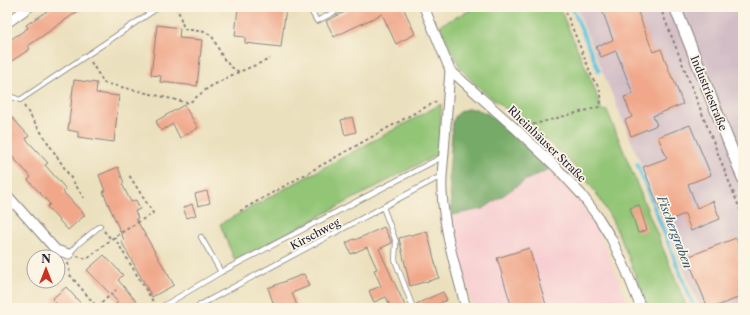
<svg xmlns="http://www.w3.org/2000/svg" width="750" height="315" viewBox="0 0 750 315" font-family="'Libre Caslon Text',serif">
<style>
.built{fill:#f7cfd2}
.industrial{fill:#d2bdc6}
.green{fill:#93c576;stroke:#5a7458}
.forest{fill:#76aa67;stroke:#4c6651}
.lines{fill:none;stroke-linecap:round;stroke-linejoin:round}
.stream{stroke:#64c1e2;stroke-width:3.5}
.building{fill:#f0a78a}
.service-casing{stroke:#86817c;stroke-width:6}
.minor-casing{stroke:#86817c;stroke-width:11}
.tertiary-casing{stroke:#86817c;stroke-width:13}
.path{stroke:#86817c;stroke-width:2;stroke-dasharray:3 3;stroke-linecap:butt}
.service{stroke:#fff;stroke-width:4.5}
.minor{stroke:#fff;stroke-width:9}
.tertiary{stroke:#fff;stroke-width:11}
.labels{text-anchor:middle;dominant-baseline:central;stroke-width:3.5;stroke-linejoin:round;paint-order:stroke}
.street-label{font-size:11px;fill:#22223b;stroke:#fcf5e5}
.water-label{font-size:12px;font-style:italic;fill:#395a75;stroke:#fcf5e5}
</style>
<rect width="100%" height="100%" fill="#fcf5e5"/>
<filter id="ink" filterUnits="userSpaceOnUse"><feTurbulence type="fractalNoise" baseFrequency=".025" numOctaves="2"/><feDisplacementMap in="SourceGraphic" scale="8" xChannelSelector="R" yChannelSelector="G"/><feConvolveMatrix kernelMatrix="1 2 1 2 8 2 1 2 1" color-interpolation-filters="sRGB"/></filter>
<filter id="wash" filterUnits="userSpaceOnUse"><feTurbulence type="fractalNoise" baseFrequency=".012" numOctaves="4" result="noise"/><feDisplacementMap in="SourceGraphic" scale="16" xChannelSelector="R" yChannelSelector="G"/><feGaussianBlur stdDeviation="0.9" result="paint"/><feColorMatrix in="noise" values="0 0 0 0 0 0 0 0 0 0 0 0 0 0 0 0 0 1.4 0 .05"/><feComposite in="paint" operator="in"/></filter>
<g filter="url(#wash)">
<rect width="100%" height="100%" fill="#ebe0bd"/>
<polygon class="built" points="549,169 566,184 577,198 598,232 608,253 630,308 474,308 453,239 452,215 483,209 524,181"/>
<polygon class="industrial" points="576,7 743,7 743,308 700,308"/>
<g class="green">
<path d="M477,7H559L592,82L602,111L607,110L687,308H648C630,262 615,213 582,175C562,152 538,133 514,115C498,103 476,87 463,71C453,57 447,41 440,25Z"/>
<polygon points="441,104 440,153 235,261 220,224"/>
</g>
<path class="forest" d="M467,109H476L488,114L503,125L549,169L524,181L483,209L452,215L449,175L453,121C456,114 460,111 467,109Z"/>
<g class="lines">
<g class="stream">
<polyline points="572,7 599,71"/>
<polyline points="637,164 694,308"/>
</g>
</g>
<g id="blocks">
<g class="building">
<polygon points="53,7 84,7 28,46 30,49 7,64 7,42 28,28 26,25"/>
<polygon points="238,7 286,7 281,47 245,43 245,37 235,36"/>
<polygon points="355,7 403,7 415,34 396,44 382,14 334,37 326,21"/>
<polygon points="601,7 636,7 653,52 661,49 672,78 673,78 683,104 653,116 657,125 631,136 625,120 632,117 624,97 633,94 616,51 601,57 596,47 613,40"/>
<polygon points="157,25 180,28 179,38 202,40 197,86 160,82 161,76 151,75"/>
<polygon points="74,80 97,83 96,93 119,96 114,142 78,137 78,132 68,130"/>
<polygon points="184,105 198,128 180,138 173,124 161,131 156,121"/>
<polygon points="7,112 29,136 26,139 48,163 45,165 66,189 63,192 85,215 68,230 47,207 50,204 28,180 31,177 7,151"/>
<polygon points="352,117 356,132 345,135 341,120"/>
<polygon points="690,125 711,175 688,184 697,208 713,201 720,219 691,231 685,214 665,222 643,167 667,158 658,137"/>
<polygon points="118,167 124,183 122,184 131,202 136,200 140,209 135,211 138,218 136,219 174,285 152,297 121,241 124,240 103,192 105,191 99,175"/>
<polygon points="207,191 210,203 198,206 195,194"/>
<polygon points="192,204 196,215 187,218 183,208"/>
<polygon points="639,205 647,230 638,233 630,208"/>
<polygon points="384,227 392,243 379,249 406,308 391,308 386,297 374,302 369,291 381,286 374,270 377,269 367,247 351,254 346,243 354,239 355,240"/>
<polygon points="427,231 439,278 410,286 399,238"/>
<polygon points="736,238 743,255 743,296 712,308 708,308 687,257"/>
<polygon points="529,248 547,308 512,308 497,258"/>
<polygon points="104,255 123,275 118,280 142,308 111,308 118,302 87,270"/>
<polygon points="304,274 309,286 292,293 298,308 275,308 268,288"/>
<polygon points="66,287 85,308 60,308 52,299"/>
<polygon points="443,292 447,300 430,308 417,308 416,304"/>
</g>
</g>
</g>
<g filter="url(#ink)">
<use href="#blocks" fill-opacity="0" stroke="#86817c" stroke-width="1"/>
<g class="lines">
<g class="service-casing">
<g id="service">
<polyline points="309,7 317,21 344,7"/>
<polyline points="7,95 20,100 159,7"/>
<polyline points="383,207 396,242 395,260 413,308"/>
<polyline points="201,237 221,272"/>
<polyline points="69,254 78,244 100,226"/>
<polyline points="160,308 221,272 444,156"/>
<polyline points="197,308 200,305 441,176"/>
</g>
</g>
<g class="minor-casing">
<g id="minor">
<polyline points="424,7 450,70 516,129 558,169 581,194 598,217 611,238 626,270 641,308"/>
<polyline points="7,23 29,7"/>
<path d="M450,70C448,98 446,125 444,152C443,166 441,178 442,192C444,231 456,270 466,308"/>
<polyline points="7,195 56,250 69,254"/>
</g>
</g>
<g class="tertiary-casing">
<polyline id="tertiary" points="675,7 743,178"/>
</g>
<g class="path">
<polyline points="175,7 179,13 184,29 205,32 212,36 223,58 230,66 239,72"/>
<polyline points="660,7 743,217"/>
<polyline points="91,62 104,83 189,103 208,88 232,75 270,59"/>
<polyline points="24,106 84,198"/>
<path d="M527,126L599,107C604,97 600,88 593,79L564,7"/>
<polyline points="240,211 418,111 438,101"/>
<polyline points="104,231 111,239"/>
<polyline points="114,237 154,303"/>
<polyline points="77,256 87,259 114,237 153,213 129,175"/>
<polyline points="68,263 70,275 97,307 96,308"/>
<polyline points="97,307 116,290"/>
</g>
<use href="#service" class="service"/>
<use href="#minor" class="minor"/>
<use href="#tertiary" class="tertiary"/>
</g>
</g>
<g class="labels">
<g class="street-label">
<text transform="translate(709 93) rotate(68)">Industriestraße</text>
<text transform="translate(547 144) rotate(44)">Rheinhäuser Straße</text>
<text transform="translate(315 234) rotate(-28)">Kirschweg</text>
</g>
<g class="water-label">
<text transform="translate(675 232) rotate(69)">Fischergraben</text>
</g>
</g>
<rect width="750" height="315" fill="none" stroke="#fcf5e5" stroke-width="24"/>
<g transform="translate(46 269)"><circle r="19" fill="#fcf5e5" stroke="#a5a1a1"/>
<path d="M0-3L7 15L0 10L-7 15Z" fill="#c8321e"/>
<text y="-6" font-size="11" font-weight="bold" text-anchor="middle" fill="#22223b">N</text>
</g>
</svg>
